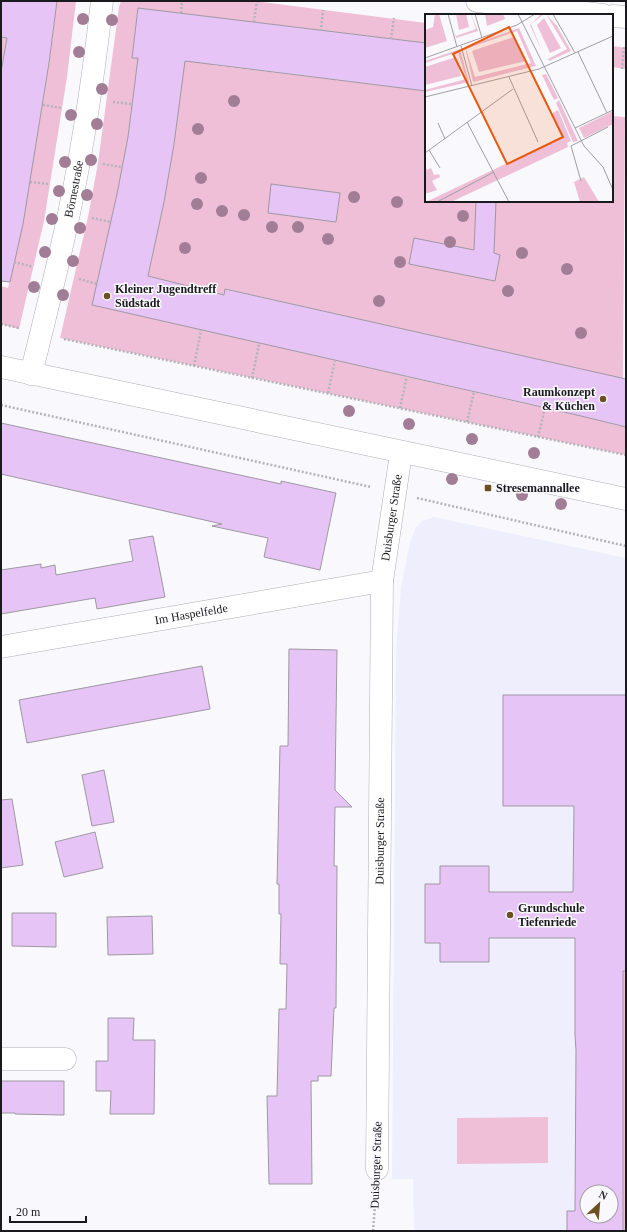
<svg xmlns="http://www.w3.org/2000/svg" width="627" height="1232" viewBox="0 0 627 1232" font-family="Georgia,serif">
<style>
.built{fill:#eeeefd;fill-rule:evenodd}
.green{fill:#eebfd7}
.building{fill:#e7c4f6;stroke:#9e98a1;fill-rule:evenodd}
.lines{fill:none;stroke-linecap:round;stroke-linejoin:round}
.minor-casing{stroke:#adadb7;stroke-width:23}
.path{stroke:#b4b4b8;stroke-width:2.5;stroke-dasharray:2 2;stroke-linecap:butt}
.minor{stroke:#fff;stroke-width:22}
.tree{fill:#a27e96}
.poi-dot{fill:#6b5122;stroke:#f9f9fd;stroke-width:1.5}
.labels{text-anchor:middle;dominant-baseline:central;stroke-width:3;stroke-linejoin:round;paint-order:stroke}
.street-label{font-size:12px;fill:#1a1a1e;stroke:#f9f9fd}
.poi-label{font-size:12px;font-weight:bold;fill:#1a1a1e;stroke:#f9f9fd;text-anchor:start}
.inset-road{fill:none;stroke:#a0a0a4;stroke-width:1}
.view{fill:#e8590c;fill-opacity:0.15;stroke:#e8590c;stroke-width:2}
.inset-edge{fill:none;stroke:#1a1a1e;stroke-width:2}
</style>
<rect width="100%" height="100%" fill="#f9f9fd"/>
<path class="built" d="M434,517L626,558V1231H414L413,1179H392L396,651L401,587L410,542L416,527L422,521ZM587,1192H611V1216H587Z"/>
<g class="green">
<polygon points="57,1 76,1 67,77 44,221 19,329 1,324 1,286 8,288 24,216 49,65"/>
<polygon points="121,1 254,1 426,23 426,43 138,8 132,58 138,58 128,137 117,194 93,305 504,399 577,415 620,426 626,426 626,455 60,338 88,217 98,163 119,7"/>
<polygon points="1,37 7,38 1,72"/>
<polygon points="612,46 626,48 626,69 612,67"/>
<polygon points="185,57 213,60 212,65 426,91 426,201 612,201 612,116 625,117 623,383 586,375 586,370 226,289 224,295 148,277 164,202 174,144"/>
<polygon points="619,971 626,971 626,1231 623,1231"/>
<polygon points="548,1117 548,1163 457,1164 457,1118"/>
</g>
<g class="building">
<polygon points="1,1 57,1 49,63 23,224 10,282 1,281 1,72 7,38 1,37"/>
<polygon points="138,8 426,43 426,91 185,61 174,144 164,202 148,276 224,295 225,289 626,379 626,427 577,415 92,305 117,194 128,137 138,58 132,58"/>
<polygon points="271,184 340,193 336,222 268,213"/>
<polygon points="476,201 496,201 494,253 500,255 495,281 409,264 414,238 474,250"/>
<polygon points="1,423 281,484 281,481 336,493 320,570 264,557 268,538 212,526 222,524 1,474"/>
<polygon points="153,536 165,597 97,609 95,598 1,614 1,570 41,564 41,568 55,565 56,575 133,561 129,540"/>
<polygon points="289,649 337,650 335,790 352,807 335,807 334,866 337,866 336,1008 334,1008 331,1076 318,1076 318,1081 311,1081 312,1184 269,1184 267,1096 277,1096 279,1009 286,1009 287,964 280,964 281,914 279,914 279,884 277,884 280,746 288,746"/>
<polygon points="202,666 210,709 27,743 19,700"/>
<path d="M503,695H626V971H623V1231H567V1211H575L576,1050L575,1035V938H489V962H440V943H425V884H440V866H489V892H573L574,806H503ZM587,1192H611V1216H587Z"/>
<polygon points="104,770 114,822 92,826 82,775"/>
<polygon points="12,799 23,865 1,868 1,800"/>
<polygon points="95,832 103,868 64,877 55,842"/>
<polygon points="12,913 56,913 56,947 12,946"/>
<polygon points="152,916 153,954 108,955 107,917"/>
<polygon points="108,1018 134,1018 133,1040 155,1040 154,1114 110,1114 111,1091 96,1091 96,1061 108,1061"/>
<polygon points="1,1081 64,1081 64,1115 15,1114 15,1113 1,1113"/>
</g>
<g class="lines">
<g class="minor-casing">
<g id="minor">
<polyline points="477,1 603,15"/>
<polyline points="612,16 626,17"/>
<polyline points="1,367 626,499"/>
<path id="s1" d="M31,374C42,330 53,286 63,241C81,162 93,81 102,1"/>
<path id="s2" d="M1,647L382,581"/>
<polyline points="1,1059 65,1059"/>
<path id="s3" d="M377,1169L382,581L401,453"/>
</g>
</g>
<g class="path">
<polyline points="181,13 182,1"/>
<polyline points="254,22 257,1"/>
<polyline points="321,31 323,10"/>
<polyline points="1,38 1,37"/>
<polyline points="391,39 394,18"/>
<polyline points="622,69 624,47"/>
<polyline points="113,102 132,104"/>
<polyline points="43,105 62,108"/>
<polyline points="103,164 122,167"/>
<polyline points="30,182 49,184"/>
<polyline points="92,218 111,222"/>
<polyline points="14,262 33,267"/>
<polyline points="79,279 97,284"/>
<polyline points="1,324 19,328"/>
<polyline points="64,339 626,455"/>
<polyline points="194,366 201,330"/>
<polyline points="252,378 259,344"/>
<polyline points="328,393 335,360"/>
<polyline points="1,405 371,487"/>
<polyline points="400,408 407,376"/>
<polyline points="467,422 474,392"/>
<polyline points="538,437 545,408"/>
<polyline points="417,498 626,546"/>
<polyline points="373,1231 376,1192"/>
</g>
<use href="#minor" class="minor"/>
</g>
<g class="tree">
<circle cx="83" cy="19" r="6"/>
<circle cx="112" cy="20" r="6"/>
<circle cx="79" cy="52" r="6"/>
<circle cx="102" cy="89" r="6"/>
<circle cx="234" cy="101" r="6"/>
<circle cx="71" cy="115" r="6"/>
<circle cx="97" cy="124" r="6"/>
<circle cx="198" cy="129" r="6"/>
<circle cx="91" cy="160" r="6"/>
<circle cx="65" cy="162" r="6"/>
<circle cx="201" cy="178" r="6"/>
<circle cx="59" cy="191" r="6"/>
<circle cx="87" cy="195" r="6"/>
<circle cx="354" cy="197" r="6"/>
<circle cx="397" cy="202" r="6"/>
<circle cx="197" cy="204" r="6"/>
<circle cx="222" cy="211" r="6"/>
<circle cx="244" cy="215" r="6"/>
<circle cx="463" cy="216" r="6"/>
<circle cx="52" cy="219" r="6"/>
<circle cx="272" cy="227" r="6"/>
<circle cx="298" cy="227" r="6"/>
<circle cx="80" cy="228" r="6"/>
<circle cx="328" cy="239" r="6"/>
<circle cx="450" cy="242" r="6"/>
<circle cx="185" cy="248" r="6"/>
<circle cx="45" cy="252" r="6"/>
<circle cx="522" cy="253" r="6"/>
<circle cx="73" cy="261" r="6"/>
<circle cx="400" cy="262" r="6"/>
<circle cx="567" cy="269" r="6"/>
<circle cx="34" cy="287" r="6"/>
<circle cx="508" cy="291" r="6"/>
<circle cx="63" cy="295" r="6"/>
<circle cx="379" cy="301" r="6"/>
<circle cx="581" cy="333" r="6"/>
<circle cx="349" cy="411" r="6"/>
<circle cx="409" cy="424" r="6"/>
<circle cx="472" cy="439" r="6"/>
<circle cx="534" cy="453" r="6"/>
<circle cx="452" cy="479" r="6"/>
<circle cx="522" cy="495" r="6"/>
<circle cx="561" cy="504" r="6"/>
</g>
<g class="poi-dot">
<circle cx="107" cy="296" r="4"/>
<circle cx="603" cy="399" r="4"/>
<rect x="484" y="484" width="8" height="8" rx="2"/>
<circle cx="510" cy="915" r="4"/>
</g>
<g class="labels">
<g class="street-label">
<text stroke="none"><textPath href="#s1" startOffset="190">Börnestraße</textPath></text>
<text stroke="none"><textPath href="#s3" startOffset="652">Duisburger Straße</textPath></text>
<text stroke="none"><textPath href="#s2" startOffset="193">Im Haspelfelde</textPath></text>
<text stroke="none"><textPath href="#s3" startOffset="328">Duisburger Straße</textPath></text>
<text transform="translate(376 1165) rotate(-88)">Duisburger Straße</text>
</g>
<g class="poi-label">
<text x="115" y="289">Kleiner Jugendtreff<tspan x="115" dy="14">Südstadt</tspan></text>
<text x="595" y="392" text-anchor="end">Raumkonzept<tspan x="595" dy="14">&amp; Küchen</tspan></text>
<text x="496" y="488">Stresemannallee</text>
<text x="518" y="908">Grundschule<tspan x="518" dy="14">Tiefenriede</tspan></text>
</g>
</g>
<g transform="translate(425 14)">
<rect width="188" height="188" fill="#f9f9fd"/>
<path d="M10,0H14L22,27L0,34V16L8,13ZM31,0H41L44,13L34,16ZM46,0L53,17L31,24L28,13L31,22L51,15ZM60,0H78L80,5L62,12ZM116,0H119L106,10L118,40L105,11ZM121,0L132,12L146,37L124,47L123,45L142,35ZM119,4L136,34L125,39L112,11ZM94,14L111,52L48,68L40,33ZM92,17L106,49L50,63L41,35ZM89,23L101,47L54,58L47,37ZM35,35L44,68L0,78V76L41,65L33,38L0,49V47ZM31,43L36,62L0,71V53ZM121,60L133,84L129,86L117,61ZM134,86L153,127L148,128L131,89ZM133,96L146,127L142,129L143,133L26,188H1L137,123L126,100ZM188,97V110L159,124L154,114ZM0,153L2,156L6,154L9,161L14,160L15,163L7,167L12,176L0,180ZM159,163L174,188H155L149,168Z" fill="#eebfd7" fill-rule="evenodd"/>
<path class="inset-road" d="M23,0L32,33M50,0L57,24M93,0L159,132L178,153L188,176M128,0L150,39M36,32L47,72M153,38L182,99M0,44L92,11L110,0M84,63L113,128M0,83L114,55L188,22M42,108L84,188M13,109L20,125M150,114L188,96M4,136L15,154M0,139L88,75M156,167L146,132L183,113M12,188L69,158"/>
<path class="view" d="M84,13L138,123L82,150L28,40Z"/>
<rect width="188" height="188" class="inset-edge"/>
</g>
<rect width="627" height="1232" fill="none" stroke="#1a1a1e" stroke-width="4"/>
<g transform="translate(599 1204) rotate(26)"><circle r="19" fill="#f9f9fd" stroke="#a0a0a4"/>
<path d="M0-3L7 15L0 10L-7 15Z" fill="#6b5122"/>
<text y="-6" font-size="11" font-weight="bold" text-anchor="middle" fill="#1a1a1e">N</text>
</g>
<path d="M10 1216v6h76v-6" fill="none" stroke="#1a1a1e" stroke-width="2"/>
<text x="16" y="1216" font-size="12" fill="#1a1a1e" stroke="#f9f9fd" stroke-width="3" paint-order="stroke">20 m</text>
</svg>
